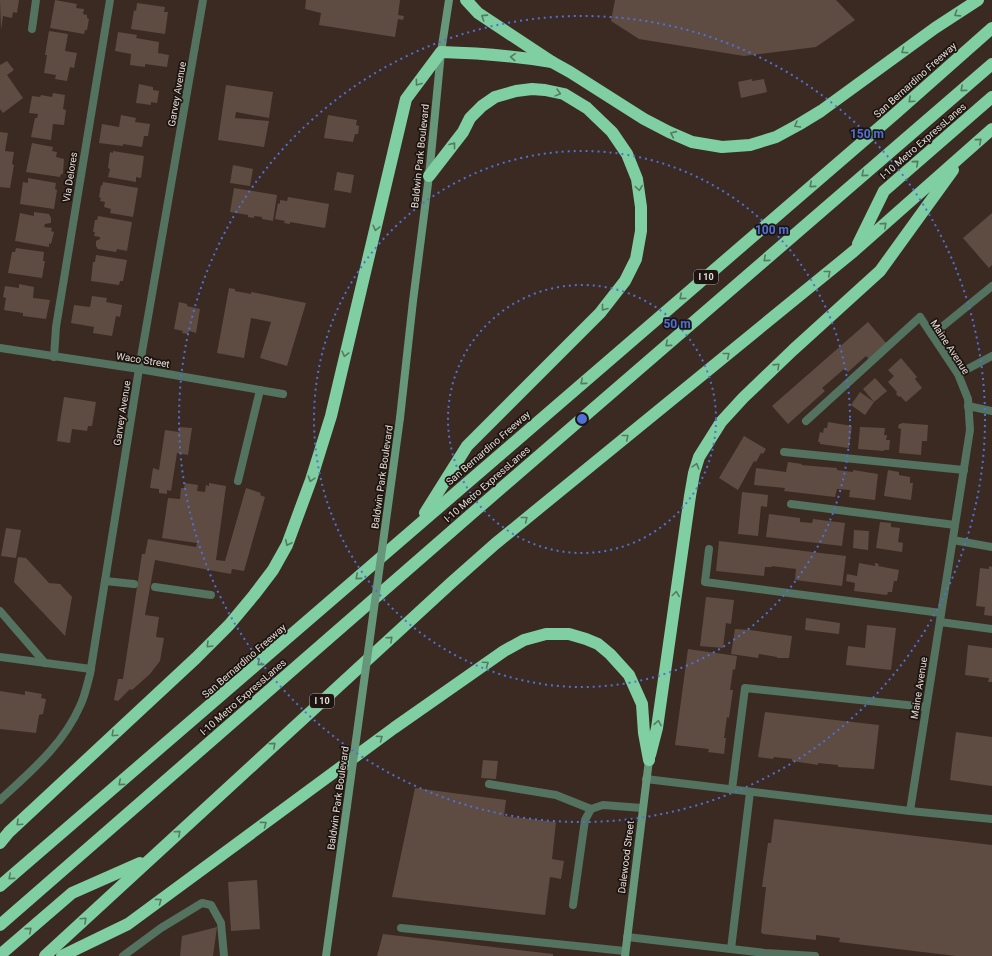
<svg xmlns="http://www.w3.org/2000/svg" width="992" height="956" viewBox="0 0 992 956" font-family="Roboto,sans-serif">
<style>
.building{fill:#5e4c42}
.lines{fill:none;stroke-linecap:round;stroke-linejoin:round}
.lane{stroke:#53725f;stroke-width:8}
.street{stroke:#53725f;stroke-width:8}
.secondary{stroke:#66977a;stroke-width:8}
.highway{stroke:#80cfa2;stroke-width:12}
.secondary-bridge{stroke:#66977a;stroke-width:8}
.oneway{stroke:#537b60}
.ring{fill:none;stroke:#4f71d7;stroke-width:2;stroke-dasharray:2 4}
.labels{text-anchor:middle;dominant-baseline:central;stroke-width:3.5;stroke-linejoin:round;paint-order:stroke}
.shield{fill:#1c1410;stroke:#a99f99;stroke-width:1}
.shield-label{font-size:9px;font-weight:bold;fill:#e5dad4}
.street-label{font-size:10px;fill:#e5dad4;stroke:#1c1410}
.centre{fill:#4f71d7;stroke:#1c1410;stroke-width:2}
.ring-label{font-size:12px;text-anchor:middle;font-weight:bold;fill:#4f71d7;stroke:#1c1410;stroke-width:3.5;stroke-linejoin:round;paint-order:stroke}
</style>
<rect width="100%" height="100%" fill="#3a2a21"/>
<g class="building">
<polygon points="0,0 19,0 17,13 13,12 12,18 3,16 1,30"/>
<polygon points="55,0 77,4 76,8 84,9 83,14 87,15 87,18 89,19 87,30 85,30 84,34 50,28"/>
<polygon points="306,0 400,0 398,15 404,16 403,20 398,19 395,37 319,25 321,13 305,9"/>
<polygon points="615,0 836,0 855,20 816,47 744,56 639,39 611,21"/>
<polygon points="137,3 165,7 164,12 168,12 165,34 131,29 134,10 136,11"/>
<polygon points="49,31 68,34 65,51 77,53 74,68 70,67 67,81 55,79 56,75 44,73 47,55 45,55"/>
<polygon points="118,32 137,35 136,38 159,42 158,53 169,55 167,67 145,64 145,67 130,65 131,54 115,51"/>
<polygon points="7,61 14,70 7,75 23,98 3,113 0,109 0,65"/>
<polygon points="752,79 752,81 764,79 767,92 741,98 738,82"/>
<polygon points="139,84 153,87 153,90 159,91 157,103 151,102 151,105 136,103"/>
<polygon points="226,85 273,92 269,118 236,112 235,118 269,121 264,147 218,140"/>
<polygon points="53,93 65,95 63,109 66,110 64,125 53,124 51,140 31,137 35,118 37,118 38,114 29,113 32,96 40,97 41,95 52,97"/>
<polygon points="121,115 136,118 135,122 150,124 148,136 144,136 142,147 123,144 123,146 99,143 102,124 119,127"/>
<polygon points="328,115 357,120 356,125 359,126 358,134 355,134 353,142 324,138"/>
<polygon points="0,132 8,133 5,151 14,152 12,164 14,165 10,188 0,187"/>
<polygon points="32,143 53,147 52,151 57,152 56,157 64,159 63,174 61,174 60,177 26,172"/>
<polygon points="113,151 144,156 141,178 136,177 136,182 108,177 110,169 108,168 110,152 113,153"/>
<polygon points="233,165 253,169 250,186 230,183"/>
<polygon points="337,172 354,175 351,193 334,190"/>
<polygon points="28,178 56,183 55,189 57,190 54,209 20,204 23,182 28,183"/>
<polygon points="103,182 138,188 133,217 110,213 111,209 104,207 105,202 100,201 101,198 99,197 101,185 102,186"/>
<polygon points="234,188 277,195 273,221 262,219 262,217 254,216 254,218 248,217 248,215 230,212"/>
<polygon points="288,197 329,204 325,228 290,222 290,224 284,223 285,221 275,219 278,203 280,204 280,200 287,201"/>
<polygon points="34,212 49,214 51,218 51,223 45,224 44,227 52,228 51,231 54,232 51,244 49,243 49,247 15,241 20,213 34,216"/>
<polygon points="992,213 992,265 989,268 963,238"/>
<polygon points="98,216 132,222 127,251 117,249 116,252 98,249 96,246 96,241 100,239 100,237 94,236 95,232 93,232 95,220 97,220"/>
<polygon points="16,248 44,252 43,261 45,261 42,278 8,273 12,252 15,252"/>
<polygon points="96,255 127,260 123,281 120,281 119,285 91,281 93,262 95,262"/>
<polygon points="19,284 34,287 33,298 50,300 46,319 23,316 23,313 4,310 6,298 3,297 5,286 19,288"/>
<polygon points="229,288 235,289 235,291 251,294 251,292 306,303 287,366 260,358 271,322 251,318 244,358 217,353"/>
<polygon points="92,296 107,298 106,302 122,305 120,317 116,316 112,336 93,333 94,327 71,323 74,305 90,307"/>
<polygon points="179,302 187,304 187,306 200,309 196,333 189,331 188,334 182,333 183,331 174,329"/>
<polygon points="868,322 887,344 869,359 866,356 848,372 844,369 822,388 825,391 788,424 772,406"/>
<polygon points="901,358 917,377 915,379 922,388 906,402 900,396 899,397 896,394 897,392 888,382 894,376 888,370"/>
<polygon points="875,378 887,391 874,402 863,389"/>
<polygon points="860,392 874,402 865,415 851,405"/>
<polygon points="64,397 96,402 92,426 88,426 87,431 72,429 70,443 57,441"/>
<polygon points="828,422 852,426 849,448 820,444 820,442 818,442 820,432 823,433 824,428 827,428"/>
<polygon points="902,423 928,425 927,441 922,441 921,455 899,453 901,429 898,428 899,424 901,424"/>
<polygon points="179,427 192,428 188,455 177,453 171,491 167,490 167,494 159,493 159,489 150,488 153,468 159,470 165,430 179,432"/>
<polygon points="860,427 885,428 884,435 887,435 886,440 890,440 889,450 884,450 884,451 858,449"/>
<polygon points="744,436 766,449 763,454 761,453 756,462 754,461 738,490 719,478"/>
<polygon points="788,462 802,464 801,465 837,468 837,470 853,472 853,470 878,474 875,500 849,497 850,490 837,489 835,497 784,491 785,488 754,485 756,468 786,472"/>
<polygon points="888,470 899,472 899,475 910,477 910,483 913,483 911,500 884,496"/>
<polygon points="185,483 198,485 197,491 205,492 206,485 209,486 209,483 226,486 216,560 225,561 246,488 261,493 260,495 265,497 244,571 232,569 231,574 155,560 145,615 159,617 156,637 164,638 160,661 150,674 132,690 130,689 118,701 114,700 118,679 123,679 142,554 145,554 148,539 196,547 197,543 162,538 168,498 180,499 181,488 184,488"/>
<polygon points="742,492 768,495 767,507 761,506 758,536 738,534"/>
<polygon points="769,514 800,518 800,522 812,523 813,519 845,523 842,546 766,537"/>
<polygon points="880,522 891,523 891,527 900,528 898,542 903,543 902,552 876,548"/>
<polygon points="6,528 21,530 16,558 1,556"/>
<polygon points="854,530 869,531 868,550 853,548"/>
<polygon points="719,541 846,556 842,586 795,580 796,569 772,566 772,567 765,567 764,576 716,571"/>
<polygon points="18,557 26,558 49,583 60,584 72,597 65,636 14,582"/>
<polygon points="859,563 875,566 875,563 879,564 878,566 899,570 897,581 894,581 892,592 888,592 887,595 854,591 855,583 846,581 847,574 857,576"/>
<polygon points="989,566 992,567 992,616 984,615 985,607 976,606 980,568 989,569"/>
<polygon points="706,597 734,600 731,624 726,623 723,648 700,646"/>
<polygon points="806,618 840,623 839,634 805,630"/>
<polygon points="867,625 896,628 891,670 846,665 848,646 865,648"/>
<polygon points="735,629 750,630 792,636 789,658 777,658 777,657 759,654 758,658 731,654"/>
<polygon points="968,645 992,648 992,682 988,682 989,678 965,675"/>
<polygon points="688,649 737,656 735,670 733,669 730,690 733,690 729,718 727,717 724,738 726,738 724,754 708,752 709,749 675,745"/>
<polygon points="0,691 25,695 25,691 42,694 41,698 46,699 43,714 39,715 36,733 0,729"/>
<polygon points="765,712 879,725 874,769 838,767 838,765 818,763 818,765 792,761 792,759 774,757 773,759 758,757"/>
<polygon points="956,732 992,737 992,786 950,780"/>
<polygon points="483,760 498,761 496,779 481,778"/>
<polygon points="415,788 506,800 504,816 556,822 552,859 564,861 561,879 550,877 545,915 392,897"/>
<polygon points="774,819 992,845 992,956 956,956 839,942 840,938 816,935 816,940 763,934 761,932 766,887 762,887 768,843 771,843"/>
<polygon points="257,880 260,929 231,931 228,882"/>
<polygon points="217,927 213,956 180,956 182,936"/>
<polygon points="383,934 553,954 553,956 377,956"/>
</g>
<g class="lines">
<g class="lane">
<polyline points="32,29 36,0"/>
<polyline points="932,335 992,286"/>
<polyline points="958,374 992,356"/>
<polyline points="968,406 992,411"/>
<polyline points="806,421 920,317"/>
<polyline points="784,452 964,470"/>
<polyline points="238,481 260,390"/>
<polyline points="791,504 955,525"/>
<polyline points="953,540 992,547"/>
<polyline points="709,549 705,582 941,613"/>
<polyline points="105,581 134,584"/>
<polyline points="155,587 211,595"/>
<polyline points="0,611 45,663"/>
<polyline points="940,622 992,629"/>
<polyline points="0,657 91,669"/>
<polyline points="489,784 556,795 591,809"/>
<polyline points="732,789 745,688 926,707"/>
<polyline points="910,811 992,819"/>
<polyline points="573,905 585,820 591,809 603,805 642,808"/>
<polyline points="401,928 625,951"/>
<polyline points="627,937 765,953 815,956"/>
<polyline points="731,949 750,792"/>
<polyline points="123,956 161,928 202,903 211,905 221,923 224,956"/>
</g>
<g class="street">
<polyline points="0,348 139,369 283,394"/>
<polyline points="54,357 56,327 110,0"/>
<polyline points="646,779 910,811 970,430 968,399 958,374 920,317"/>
<path d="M0,800C30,772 63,745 80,706C85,696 87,685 90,674L139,369L203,0"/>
</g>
<g class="secondary">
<polyline points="400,418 413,301 429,176 441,52 449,0"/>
<polyline points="326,956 347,806"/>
<polyline points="625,956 649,760"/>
</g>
<g class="highway">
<polyline points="466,0 478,13 552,62 570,72 644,119 669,132 692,142 722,147 750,145 776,137 798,125 821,111 935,28 978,0"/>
<polyline points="858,244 884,191 992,97"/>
<polyline points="425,513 467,446 600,313 625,281 636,259 641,231 641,207 637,179 627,154 612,132 587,108 564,94 545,90 532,89 516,91 495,97 482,106 470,118 463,132 429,176"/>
<polyline points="650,755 657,728 690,496 694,473 699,457 721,422 743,398 793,350 880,271 953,170"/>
<path d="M0,843L9,832L196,658L229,625L254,595L273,570L287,545L311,480L331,416L406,99L441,52C478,53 515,56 552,62"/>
<polyline points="0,886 896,113 992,28"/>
<polyline points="0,925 476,510 992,64"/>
<polyline points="0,955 72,893 140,863"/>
<polyline points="45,956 451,583 495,544 854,251 992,129"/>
<polyline points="62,956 128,924 394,728 504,651 524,640 546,634 569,634 586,639 598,644 610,654 629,675 642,704 644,733 649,760"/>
</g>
<polyline class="secondary-bridge" points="347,806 400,418"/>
</g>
<defs><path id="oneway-chevron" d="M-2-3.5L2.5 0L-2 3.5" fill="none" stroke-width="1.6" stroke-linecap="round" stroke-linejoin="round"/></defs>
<g class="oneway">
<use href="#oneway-chevron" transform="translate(957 14) rotate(147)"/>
<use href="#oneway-chevron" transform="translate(484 17) rotate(-147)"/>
<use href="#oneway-chevron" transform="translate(904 51) rotate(144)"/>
<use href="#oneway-chevron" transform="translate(513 57) rotate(-176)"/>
<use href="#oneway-chevron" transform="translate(418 83) rotate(126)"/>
<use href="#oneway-chevron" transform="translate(963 89) rotate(139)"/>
<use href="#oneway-chevron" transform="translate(558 93) rotate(15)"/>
<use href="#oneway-chevron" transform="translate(911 100) rotate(138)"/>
<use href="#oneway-chevron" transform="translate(797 125) rotate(150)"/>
<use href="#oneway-chevron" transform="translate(673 134) rotate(-156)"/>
<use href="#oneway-chevron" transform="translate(979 141) rotate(-41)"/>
<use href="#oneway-chevron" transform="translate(453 145) rotate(-52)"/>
<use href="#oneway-chevron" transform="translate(916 163) rotate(-41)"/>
<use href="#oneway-chevron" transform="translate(864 174) rotate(139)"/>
<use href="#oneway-chevron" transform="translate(812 185) rotate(139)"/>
<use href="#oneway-chevron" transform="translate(639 188) rotate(82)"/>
<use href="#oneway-chevron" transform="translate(884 225) rotate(-42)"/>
<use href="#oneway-chevron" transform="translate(376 228) rotate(104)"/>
<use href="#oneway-chevron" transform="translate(766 259) rotate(139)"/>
<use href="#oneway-chevron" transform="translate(828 273) rotate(-39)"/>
<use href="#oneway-chevron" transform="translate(682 297) rotate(139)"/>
<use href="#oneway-chevron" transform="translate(604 308) rotate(128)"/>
<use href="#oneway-chevron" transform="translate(668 344) rotate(139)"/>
<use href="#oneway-chevron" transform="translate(345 354) rotate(104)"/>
<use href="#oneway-chevron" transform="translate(727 355) rotate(-39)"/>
<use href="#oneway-chevron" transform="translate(777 366) rotate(-44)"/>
<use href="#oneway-chevron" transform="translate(583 382) rotate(139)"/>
<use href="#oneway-chevron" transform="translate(626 437) rotate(-39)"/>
<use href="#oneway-chevron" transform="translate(696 466) rotate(-73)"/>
<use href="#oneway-chevron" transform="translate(311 479) rotate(108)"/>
<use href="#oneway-chevron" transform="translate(525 519) rotate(-39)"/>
<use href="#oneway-chevron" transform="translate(288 543) rotate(115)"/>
<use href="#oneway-chevron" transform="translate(358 577) rotate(139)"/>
<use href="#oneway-chevron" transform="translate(676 594) rotate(-82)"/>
<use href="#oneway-chevron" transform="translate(390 639) rotate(-42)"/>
<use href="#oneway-chevron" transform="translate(209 645) rotate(135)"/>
<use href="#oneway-chevron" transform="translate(260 663) rotate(139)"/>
<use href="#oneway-chevron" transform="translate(486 664) rotate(-35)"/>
<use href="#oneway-chevron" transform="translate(658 723) rotate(-81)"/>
<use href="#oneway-chevron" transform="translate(114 734) rotate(137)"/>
<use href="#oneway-chevron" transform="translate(380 738) rotate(-36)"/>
<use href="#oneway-chevron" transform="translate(273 745) rotate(-42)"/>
<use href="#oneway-chevron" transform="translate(121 783) rotate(139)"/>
<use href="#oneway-chevron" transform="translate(19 823) rotate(137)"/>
<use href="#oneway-chevron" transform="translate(264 824) rotate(-36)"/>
<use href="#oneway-chevron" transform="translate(178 833) rotate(-42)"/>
<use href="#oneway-chevron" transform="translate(11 877) rotate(139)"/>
<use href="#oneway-chevron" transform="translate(159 901) rotate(-36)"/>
<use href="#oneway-chevron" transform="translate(84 920) rotate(-43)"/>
<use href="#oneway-chevron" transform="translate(29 930) rotate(-41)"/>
</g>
<g class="ring">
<circle cx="582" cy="419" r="134"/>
<circle cx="582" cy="419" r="268"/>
<circle cx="582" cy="419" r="403"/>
</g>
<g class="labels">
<g class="shield">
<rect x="694" y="270" width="24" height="14" rx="3"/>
<rect x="310" y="694" width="24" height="14" rx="3"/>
</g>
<g class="shield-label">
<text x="706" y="277">I 10</text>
<text x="322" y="701">I 10</text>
</g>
<g class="street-label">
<text transform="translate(915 80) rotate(-42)">San Bernardino Freeway</text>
<text transform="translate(177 94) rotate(-80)">Garvey Avenue</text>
<text transform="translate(923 141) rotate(-41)">I-10 Metro ExpressLanes</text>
<text transform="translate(420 156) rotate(-84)">Baldwin Park Boulevard</text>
<text transform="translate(70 177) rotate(-81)">Via Delores</text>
<text transform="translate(950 347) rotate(57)">Maine Avenue</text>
<text transform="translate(143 360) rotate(9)">Waco Street</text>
<text transform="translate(122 413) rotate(-81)">Garvey Avenue</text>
<text transform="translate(488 448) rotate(-41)">San Bernardino Freeway</text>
<text transform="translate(382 477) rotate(-82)">Baldwin Park Boulevard</text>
<text transform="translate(487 484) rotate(-41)">I-10 Metro ExpressLanes</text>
<text transform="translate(244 661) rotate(-41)">San Bernardino Freeway</text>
<text transform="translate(919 688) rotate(-81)">Maine Avenue</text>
<text transform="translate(243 697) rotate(-41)">I-10 Metro ExpressLanes</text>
<text transform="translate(338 798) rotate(-82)">Baldwin Park Boulevard</text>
<text transform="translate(626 857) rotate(-83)">Dalewood Street</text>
</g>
</g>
<circle cx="582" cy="419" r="6" class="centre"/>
<g class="ring-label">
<text x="867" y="138">150 m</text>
<text x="772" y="234">100 m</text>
<text x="677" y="328">50 m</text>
</g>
</svg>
